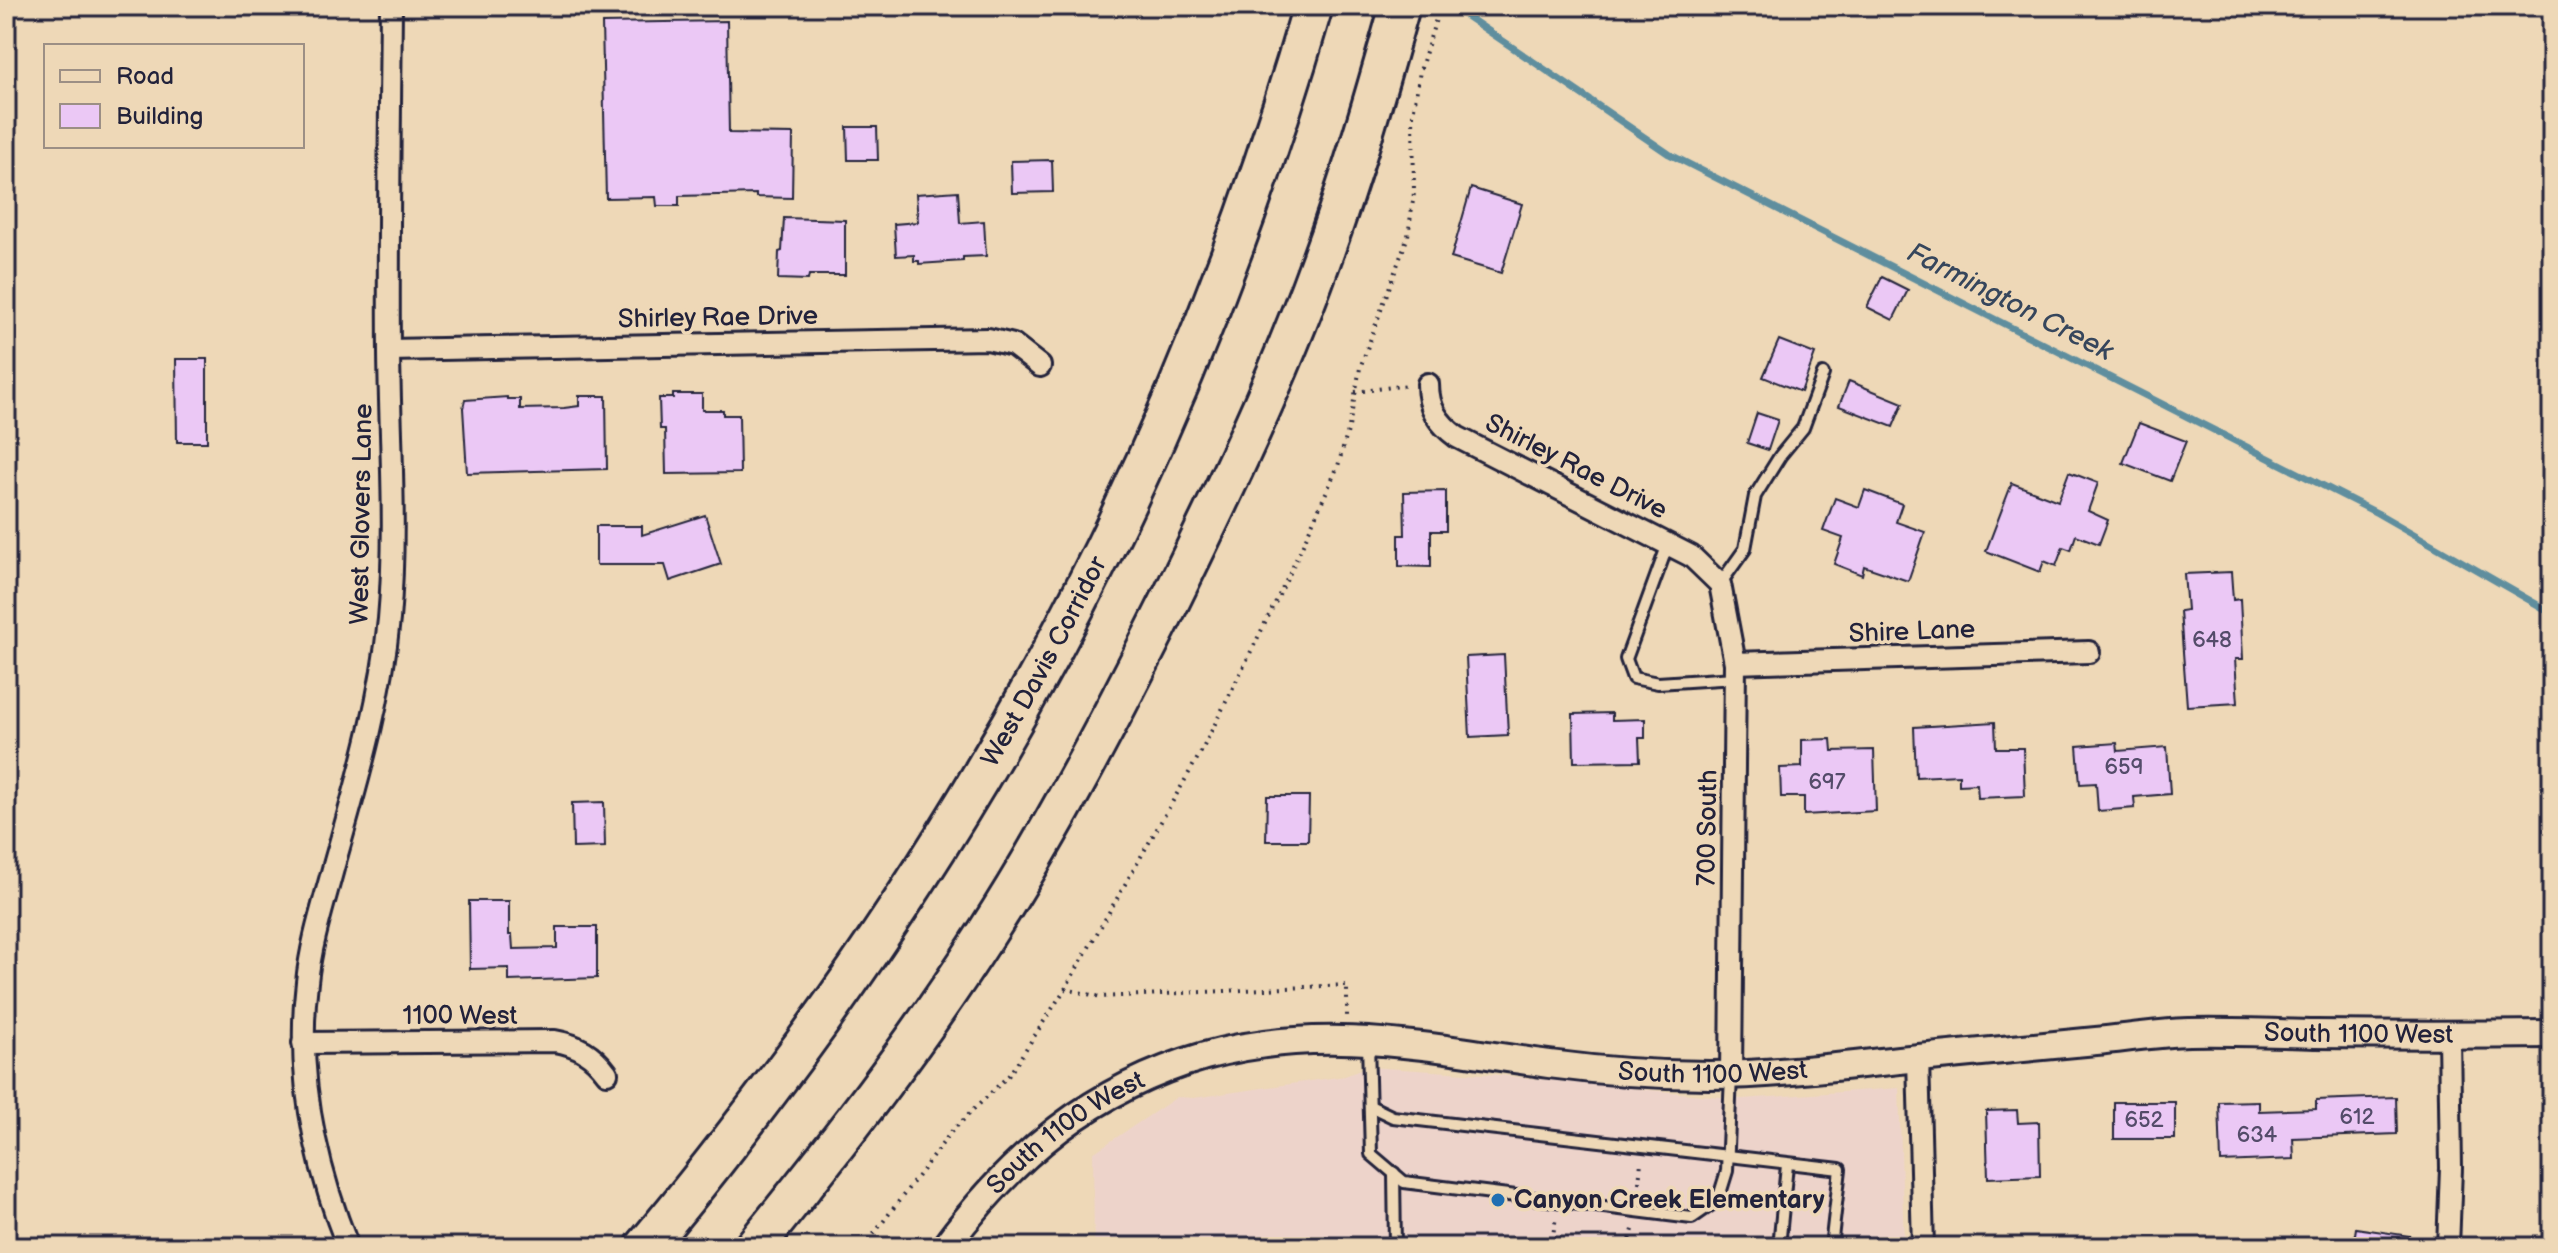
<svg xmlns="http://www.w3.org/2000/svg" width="2558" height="1253" viewBox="0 0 2558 1253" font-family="'Balsamiq Sans',sans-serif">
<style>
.built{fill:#edd3ca}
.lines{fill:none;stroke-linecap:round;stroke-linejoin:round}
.stream{stroke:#5e8e9e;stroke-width:7}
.building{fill:#ebc8f5;stroke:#22223b;stroke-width:2}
.service-casing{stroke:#22223b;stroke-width:16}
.minor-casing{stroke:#22223b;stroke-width:26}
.tertiary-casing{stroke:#22223b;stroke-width:32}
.motorway-casing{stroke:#22223b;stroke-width:44}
.path{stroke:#22223b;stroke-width:4;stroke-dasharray:2 6;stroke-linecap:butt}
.service{stroke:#eed8b7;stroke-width:10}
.minor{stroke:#eed8b7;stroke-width:20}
.tertiary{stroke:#eed8b7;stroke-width:26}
.motorway{stroke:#eed8b7;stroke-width:38}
.poi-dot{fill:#1f6fb2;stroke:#eed8b7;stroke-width:3}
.labels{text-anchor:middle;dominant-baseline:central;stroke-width:7;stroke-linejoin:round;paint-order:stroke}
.number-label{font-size:22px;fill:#544c6a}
.street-label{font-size:26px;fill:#22223b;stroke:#eed8b7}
.poi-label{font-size:26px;font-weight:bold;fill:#22223b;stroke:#eed8b7;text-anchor:start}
.water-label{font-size:28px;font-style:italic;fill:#36465c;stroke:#eed8b7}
</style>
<rect width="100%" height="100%" fill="#eed8b7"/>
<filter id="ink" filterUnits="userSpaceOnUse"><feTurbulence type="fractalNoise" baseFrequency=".0125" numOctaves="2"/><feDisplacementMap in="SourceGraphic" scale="16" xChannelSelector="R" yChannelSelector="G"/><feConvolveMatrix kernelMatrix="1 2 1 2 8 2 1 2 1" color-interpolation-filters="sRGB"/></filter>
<g filter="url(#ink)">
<polygon class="built" points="1368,1067 1498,1075 1741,1099 1899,1088 1904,1247 1094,1247 1093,1153 1177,1097 1194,1098 1345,1076"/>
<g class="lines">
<polyline class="stream" points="1459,11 1669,154 2377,513 2552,613"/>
</g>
<g class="building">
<polygon points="727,21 729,133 793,134 792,198 756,197 756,194 679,196 679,206 657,206 656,197 606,198 602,23"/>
<polygon points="847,127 877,127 878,160 848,160"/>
<polygon points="1052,160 1053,192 1012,193 1011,161"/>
<polygon points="1471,188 1522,204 1501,273 1451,258"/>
<polygon points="958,191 960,223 984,221 986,256 963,257 963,261 919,264 919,261 914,261 914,255 896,256 894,224 918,222 916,194"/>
<polygon points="784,218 845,220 845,275 809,275 808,280 778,279 779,252 782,251"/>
<polygon points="1882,277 1908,290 1893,320 1867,307"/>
<polygon points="1779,340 1815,354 1801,392 1763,377"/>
<polygon points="176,359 207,359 207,442 177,442"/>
<polygon points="1849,381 1903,403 1893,427 1839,406"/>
<polygon points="673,394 702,394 702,410 723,410 723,415 739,415 740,473 666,474 665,429 660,429 659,398 673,398"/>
<polygon points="579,396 606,396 607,469 467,473 463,408 465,400 507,397 507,399 520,399 520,409 564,408 579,406"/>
<polygon points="1757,413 1778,420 1768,450 1747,443"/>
<polygon points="2139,423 2186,441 2170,481 2123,463"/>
<polygon points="2069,472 2098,483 2088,511 2108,520 2099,544 2076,535 2071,550 2063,547 2056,566 2044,561 2040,572 1986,551 2012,483 2058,501"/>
<polygon points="1865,490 1902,504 1896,522 1925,532 1908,581 1864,566 1862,575 1834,564 1843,538 1823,531 1835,498 1859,507"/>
<polygon points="1446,491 1446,531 1431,531 1431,567 1399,566 1399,535 1405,535 1404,492"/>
<polygon points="705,515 721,564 670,581 665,565 596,565 596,526 642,526 642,535"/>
<polygon points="2231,572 2233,600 2240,599 2243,659 2235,659 2238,703 2187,706 2180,611 2187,610 2184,574"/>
<polygon points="1504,655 1508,735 1470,737 1466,657"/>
<polygon points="1612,713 1612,720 1645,719 1645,738 1639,738 1640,761 1574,762 1573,714"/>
<polygon points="1995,722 1996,748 2023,748 2025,796 1978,798 1977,784 1959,785 1959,775 1916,777 1914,727"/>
<polygon points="1831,739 1832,751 1874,750 1876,811 1804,815 1804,797 1781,797 1780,768 1802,767 1802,740"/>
<polygon points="2117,743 2118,751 2167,747 2170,794 2134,797 2135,808 2098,811 2096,783 2080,784 2077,746"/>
<polygon points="1267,796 1309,796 1308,841 1266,841"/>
<polygon points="604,802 605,847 573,848 572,803"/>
<polygon points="469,901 509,901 509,935 512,935 513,949 557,948 557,927 597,927 597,978 509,981 509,968 470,969"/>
<polygon points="2396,1097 2397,1134 2293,1138 2294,1159 2221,1162 2219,1102 2259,1101 2259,1111 2316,1109 2316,1100"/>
<rect x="2114" y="1102" width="61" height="37"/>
<polygon points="2017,1110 2018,1123 2039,1122 2040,1176 1988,1178 1986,1111"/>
<polygon points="2356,1228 2410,1236 2410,1247 2353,1247"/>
</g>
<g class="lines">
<g class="service-casing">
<g id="service">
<polyline points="1668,544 1626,659 1633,678 1658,683 1735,678"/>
<polyline points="1720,584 1745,549 1755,496 1780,456 1803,428 1823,374"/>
<polyline points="1368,1042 1371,1154 1404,1182 1692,1218 1718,1200 1727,1171 1731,1075"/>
<polyline points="1370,1106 1393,1117 1840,1169 1831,1247"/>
<polyline points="1394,1173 1395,1247"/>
<polyline points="1779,1247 1787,1165"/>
</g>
</g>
<g class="minor-casing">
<g id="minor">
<polyline points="389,350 988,339 1013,345 1040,366"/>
<path d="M1428,384C1428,408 1438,423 1457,437L1691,556L1720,584L1735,663L1731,1075"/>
<polyline points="1735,663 2089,652"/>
<path d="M303,1043L555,1041C578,1045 593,1054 607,1073"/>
<polyline points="1918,1058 1923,1247"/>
<path d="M348,1247C314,1162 296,1073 307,982C311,942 324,903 334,865C357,783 381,703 389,619C397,531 390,441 389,353C388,238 390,122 391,6"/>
<polyline points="2448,1247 2451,1168 2449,1036"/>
</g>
</g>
<g class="tertiary-casing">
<g id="tertiary">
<path id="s1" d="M945,1247C1013,1155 1093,1088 1205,1056C1324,1023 1431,1048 1549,1064C1602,1071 1655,1075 1709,1075C1779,1075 1849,1065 1919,1058C1978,1052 2037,1047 2096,1041C2127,1038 2158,1033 2189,1032C2231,1031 2273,1033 2315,1034C2394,1035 2473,1035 2552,1034"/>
</g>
</g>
<g class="motorway-casing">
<g id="motorway">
<path id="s2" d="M645,1247C700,1182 752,1114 803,1045C1037,725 1203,387 1313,6"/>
<path d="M754,1247C836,1146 916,1044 986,934C1055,827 1114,713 1171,599C1225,489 1278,379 1320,263C1351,179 1376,92 1400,6"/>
</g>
</g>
<g class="path">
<polyline points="1355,392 1408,385"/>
<polyline points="1065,989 1101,997 1347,985 1347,1019"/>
<polyline points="1639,1183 1641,1162"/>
<polyline points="864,1247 952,1131 1009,1075 1065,989 1201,752 1290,573 1338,466 1349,427 1360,368 1408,236 1414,193 1413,114 1420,71 1440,6"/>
<polyline points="1551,1247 1556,1217"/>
<polyline points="1628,1247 1634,1226"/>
</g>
<use href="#service" class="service"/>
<use href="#minor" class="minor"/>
<use href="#tertiary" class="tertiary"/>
<use href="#motorway" class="motorway"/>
</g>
</g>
<circle class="poi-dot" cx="1498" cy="1200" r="8"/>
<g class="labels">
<g class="number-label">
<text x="2212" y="640">648</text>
<text x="2124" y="767">659</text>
<text x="1827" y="782">697</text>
<text x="2357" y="1117">612</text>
<text x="2144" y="1120">652</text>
<text x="2257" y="1135">634</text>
</g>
<g class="street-label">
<text transform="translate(718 318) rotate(-1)">Shirley Rae Drive</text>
<text transform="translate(1576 467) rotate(27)">Shirley Rae Drive</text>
<text transform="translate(362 514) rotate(-89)">West Glovers Lane</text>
<text transform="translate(1912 632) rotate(-2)">Shire Lane</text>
<text stroke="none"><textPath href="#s2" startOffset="710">West Davis Corridor</textPath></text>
<text transform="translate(1708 828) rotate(-89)">700 South</text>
<text x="460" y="1016">1100 West</text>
<text stroke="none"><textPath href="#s1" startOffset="1488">South 1100 West</textPath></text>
<text stroke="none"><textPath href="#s1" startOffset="840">South 1100 West</textPath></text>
<text stroke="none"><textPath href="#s1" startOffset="168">South 1100 West</textPath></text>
</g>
<g class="poi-label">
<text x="1514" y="1200">Canyon Creek Elementary</text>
</g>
<g class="water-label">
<text transform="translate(2010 302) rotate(27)">Farmington Creek</text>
</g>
</g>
<rect width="2558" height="1253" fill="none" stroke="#eed8b7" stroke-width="32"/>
<rect x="16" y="16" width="2526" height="1221" fill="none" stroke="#22223b" stroke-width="3" filter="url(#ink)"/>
<rect x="44" y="44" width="260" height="104" fill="#eed8b7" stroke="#9c8f85" stroke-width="2"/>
<rect x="60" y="70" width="40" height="12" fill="#eed8b7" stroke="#9c8f85" stroke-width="2"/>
<text x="116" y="84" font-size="24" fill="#22223b">Road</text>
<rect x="60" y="104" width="40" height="24" fill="#ebc8f5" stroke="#9c8f85" stroke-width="2"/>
<text x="116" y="124" font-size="24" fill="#22223b">Building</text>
</svg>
